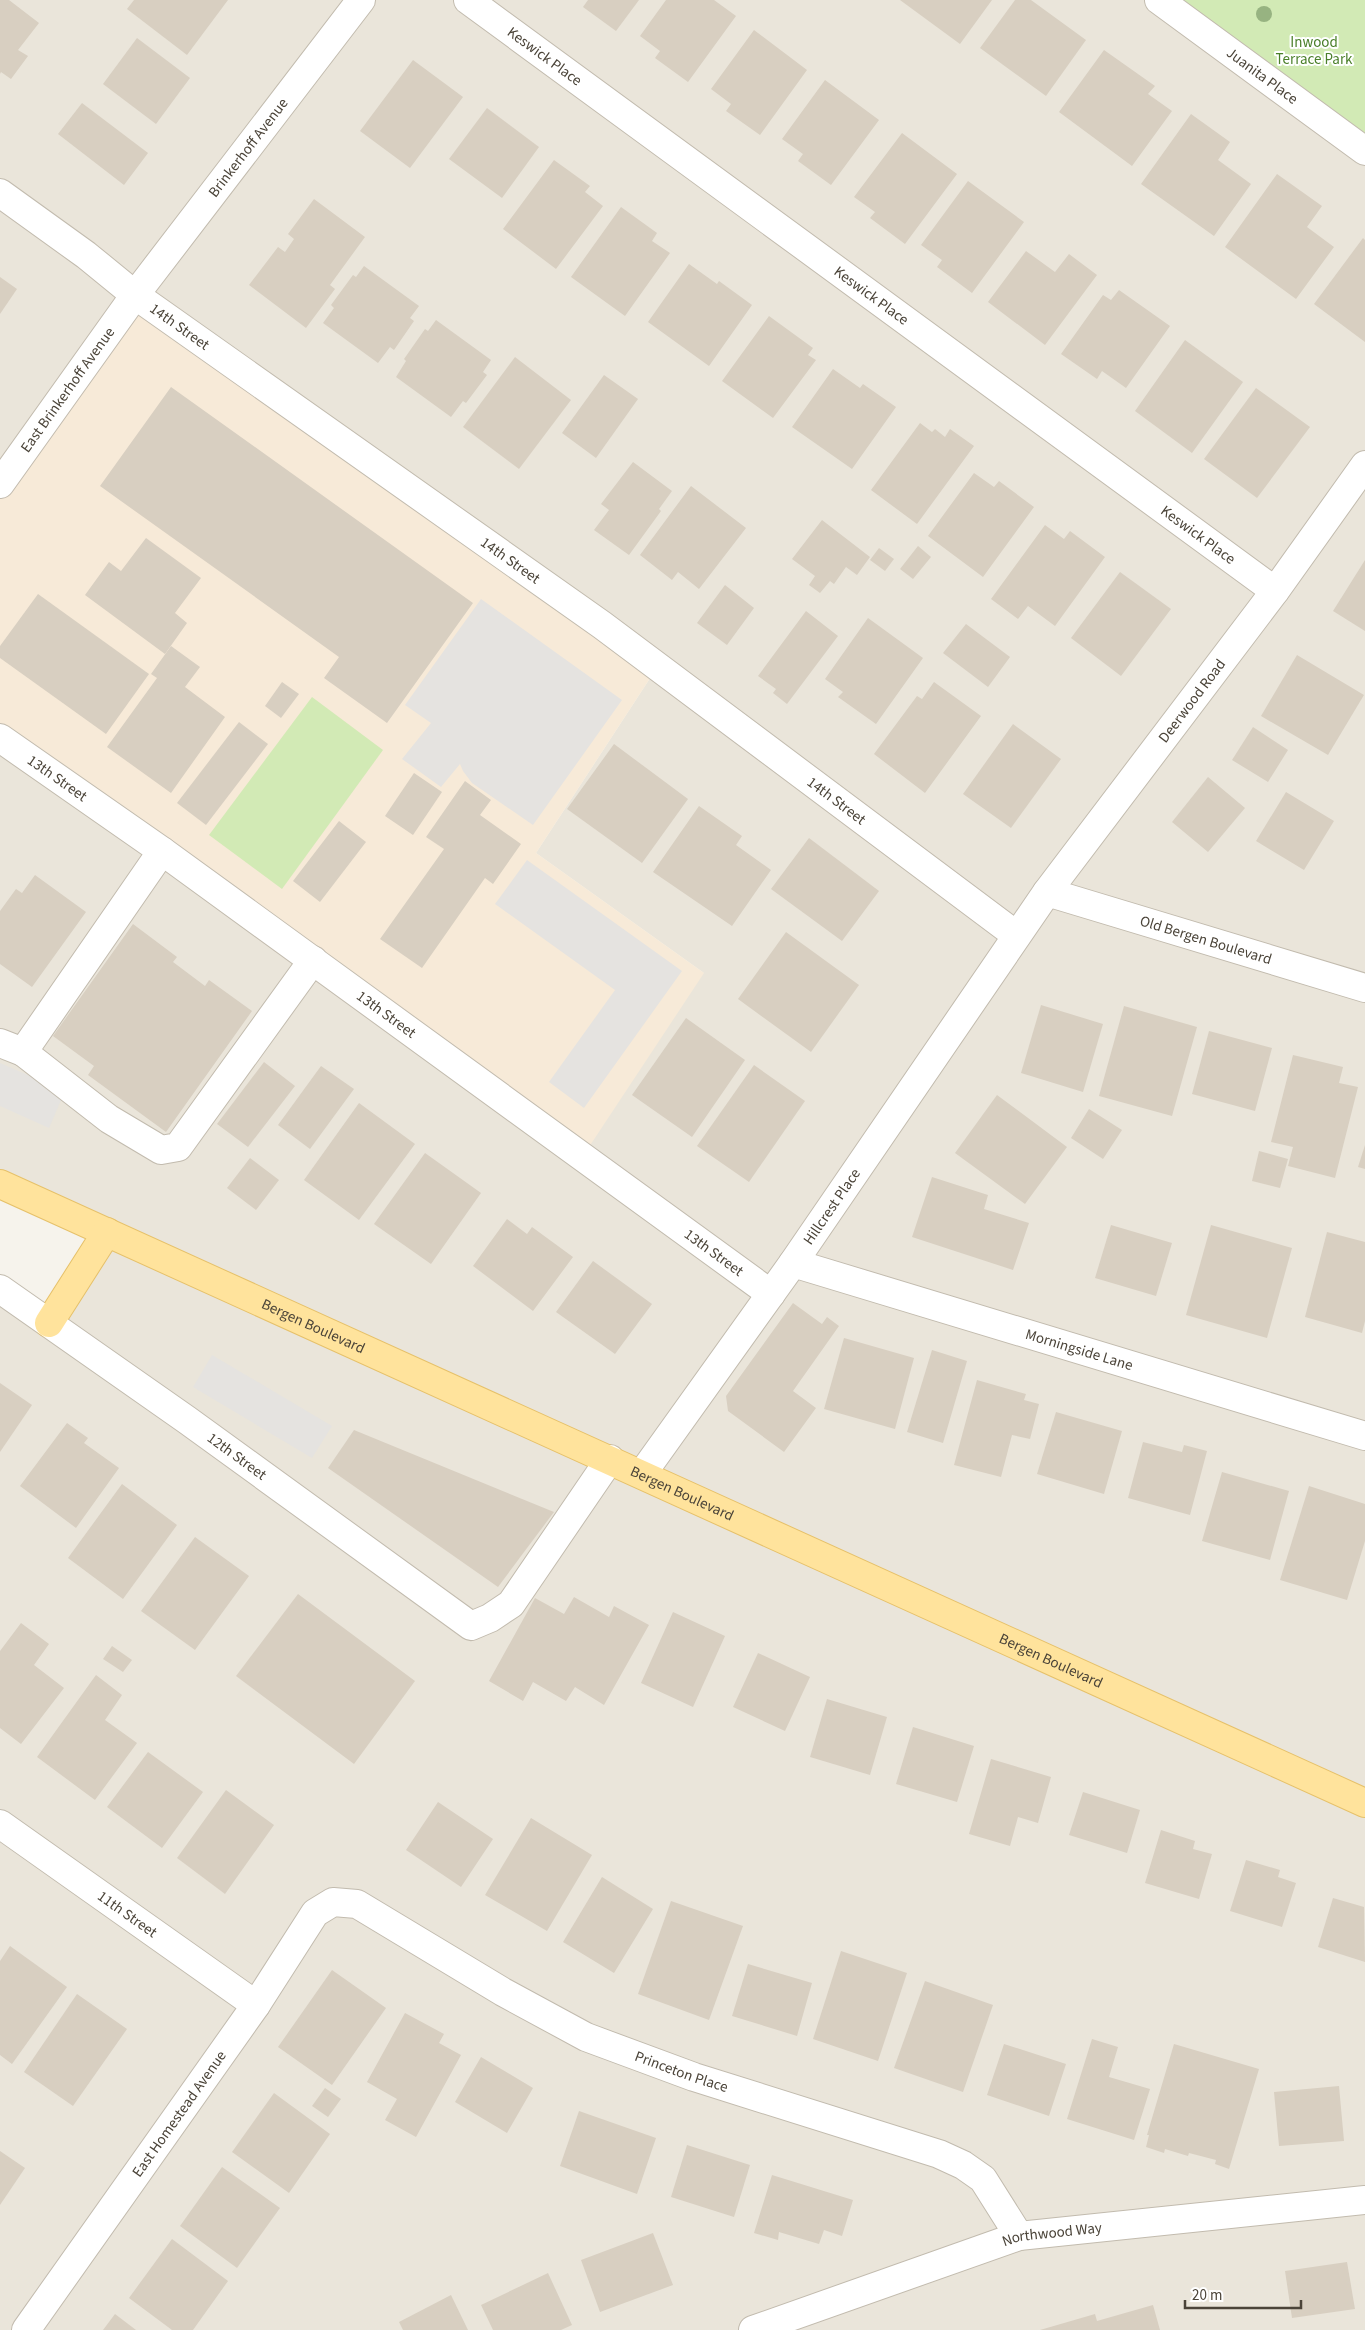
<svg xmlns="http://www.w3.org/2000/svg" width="1365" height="2330" viewBox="0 0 1365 2330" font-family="'Source Sans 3',sans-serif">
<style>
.residential{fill:#eae5da}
.commercial{fill:#f7ead8}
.green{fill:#d2eab5}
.parking{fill:#e5e3e0}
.building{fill:#d8cfc1}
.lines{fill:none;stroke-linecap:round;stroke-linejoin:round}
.minor-casing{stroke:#c2bbae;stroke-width:30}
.major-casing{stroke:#e6c16a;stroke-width:30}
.minor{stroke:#fff;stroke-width:28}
.major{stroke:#ffe39c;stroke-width:28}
.tree{fill:#97b381}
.labels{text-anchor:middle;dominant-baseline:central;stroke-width:4;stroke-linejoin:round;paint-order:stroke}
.park-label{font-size:15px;fill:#4a7f2a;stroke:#fff}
.street-label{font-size:15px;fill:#4b4439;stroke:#fff}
</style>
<rect width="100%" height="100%" fill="#f6f3ec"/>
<polygon class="residential" points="0,0 1159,0 1365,151 1365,2330 0,2330 0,1289 49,1323 107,1233 0,1184 0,739 704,973 536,853 658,666 0,484"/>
<polygon class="commercial" points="135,295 658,666 536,853 704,973 583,1156 0,738 0,484"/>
<g class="green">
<polygon points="1159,0 1365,0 1365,151"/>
<polygon points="312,697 383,750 282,889 209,835"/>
</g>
<g class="parking">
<polygon points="481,599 622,700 533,825 472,783 463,771 460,764 441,787 402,759 431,723 405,705"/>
<polygon points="527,860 682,971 584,1108 549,1082 615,990 495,904"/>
<polygon points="0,1063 65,1091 49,1128 0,1106"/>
<polygon points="212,1355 332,1426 312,1458 193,1387"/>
</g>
<g class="building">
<polygon points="0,0 9,0 39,23 18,50 28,56 11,79 1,72 0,74"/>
<polygon points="134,0 228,0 187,55 127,9"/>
<polygon points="588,0 639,0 616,31 583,7"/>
<polygon points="666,0 714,0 736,16 688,82 655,58 660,51 640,36"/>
<polygon points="900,0 992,0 960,44"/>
<polygon points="1015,0 1031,0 1086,40 1046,96 980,48"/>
<polygon points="754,30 807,70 760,135 726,111 731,104 711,89"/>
<polygon points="137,38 190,78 156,124 103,84"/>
<polygon points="1104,50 1155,86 1148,94 1172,111 1132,166 1059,112"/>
<polygon points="413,60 463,97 410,168 360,131"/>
<polygon points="825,80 879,120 831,185 798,161 803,154 782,139"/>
<polygon points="82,103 148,153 124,185 58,134"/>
<polygon points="487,108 539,147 502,198 449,159"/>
<polygon points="1191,114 1230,142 1218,160 1251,184 1214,236 1141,184"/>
<polygon points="902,133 957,174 905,244 870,218 875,212 854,197"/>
<polygon points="554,160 590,186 585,192 603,206 556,269 503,229"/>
<polygon points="1277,174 1322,206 1307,227 1334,247 1296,299 1225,247"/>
<polygon points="968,181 1024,222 972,293 937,267 942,260 921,245"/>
<polygon points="314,199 365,237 330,285 335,289 306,328 249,285 278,247 285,252 294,239 288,234"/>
<polygon points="621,207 657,233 652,241 670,253 625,316 571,277"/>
<polygon points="1363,238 1365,240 1365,342 1314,304"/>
<polygon points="1026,251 1055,272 1069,254 1097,275 1045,345 988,302"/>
<polygon points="689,264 717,284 719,281 752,305 709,366 648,322"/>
<polygon points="364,266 419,306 410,318 414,321 394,350 390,347 378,363 323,323 334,308 331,305 353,275 356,277"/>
<polygon points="0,277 17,289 0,314"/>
<polygon points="1119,290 1170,326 1126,388 1102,371 1097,379 1061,354 1103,295 1111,300"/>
<polygon points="769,316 813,348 808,355 816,360 773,418 722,381"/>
<polygon points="436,320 491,360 483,372 487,375 466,403 463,401 451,417 396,377 406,361 404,359 425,329 428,331"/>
<polygon points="1185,340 1243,382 1192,453 1135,411"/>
<polygon points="515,357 571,400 519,469 463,427"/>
<polygon points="833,369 860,388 863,384 896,407 852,469 792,427"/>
<polygon points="604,375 638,399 596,458 562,433"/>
<polygon points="171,387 473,603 387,723 324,678 339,657 100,486"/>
<polygon points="1256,388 1310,427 1257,498 1204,459"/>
<polygon points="920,423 932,432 935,429 945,437 950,429 974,446 917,524 871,490"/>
<polygon points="633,462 672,491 659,509 661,511 629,555 594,530 609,510 601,504"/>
<polygon points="974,473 994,487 999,481 1034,507 983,577 928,536"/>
<polygon points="691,486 746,528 699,589 678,572 672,580 640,555"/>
<polygon points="822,520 870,557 857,575 846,567 834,584 830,581 820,593 809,585 815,576 792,559"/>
<polygon points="1045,525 1064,539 1070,531 1105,557 1055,626 1028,606 1018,619 991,599"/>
<polygon points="146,538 201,578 175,613 187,623 165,654 85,595 109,562 121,571"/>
<polygon points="918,546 931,557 913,579 900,569"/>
<polygon points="879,548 894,559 885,571 870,560"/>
<polygon points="1365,560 1365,631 1333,611"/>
<polygon points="1120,572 1171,609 1121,676 1071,638"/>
<polygon points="725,585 754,608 727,645 697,623"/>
<polygon points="38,594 149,674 106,734 0,658 0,646"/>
<polygon points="806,611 838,636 787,704 773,693 776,689 758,676"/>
<polygon points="868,618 923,658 876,724 838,697 843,692 825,679"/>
<polygon points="966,624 1010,657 988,687 943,653"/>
<polygon points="171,646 200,667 185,687 225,717 171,793 107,747 157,678 151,674"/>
<polygon points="1297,655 1364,695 1328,755 1261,716"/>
<polygon points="282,682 299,694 281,718 265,706"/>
<polygon points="934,682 981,716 925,793 874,754 917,696 922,699"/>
<polygon points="239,722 268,744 206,825 177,803"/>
<polygon points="1013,724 1061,759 1011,828 963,794"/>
<polygon points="1253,727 1288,750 1268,782 1232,760"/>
<polygon points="614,744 688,799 642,863 567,809"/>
<polygon points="414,773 442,792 413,835 385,816"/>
<polygon points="1208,777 1245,808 1208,852 1172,822"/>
<polygon points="465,781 491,800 480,815 521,844 493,884 485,878 422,968 380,939 444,849 426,837"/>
<polygon points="1286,792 1334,821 1304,870 1256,841"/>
<polygon points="699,806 742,836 736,845 771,870 732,926 653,872"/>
<polygon points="339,821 366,842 320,902 293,881"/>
<polygon points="809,838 879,891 842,941 771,889"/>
<polygon points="35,875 86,912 32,987 0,964 0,911 16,889 22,893"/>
<polygon points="133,924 177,957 173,962 205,986 209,980 252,1011 166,1132 88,1075 94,1066 53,1036"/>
<polygon points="786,932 859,985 811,1052 738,999"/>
<polygon points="1041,1005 1103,1024 1083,1092 1021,1073"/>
<polygon points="1124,1006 1197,1027 1172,1116 1099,1096"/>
<polygon points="686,1018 745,1060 692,1137 632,1095"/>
<polygon points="1209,1031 1272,1048 1255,1111 1192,1094"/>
<polygon points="1293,1055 1343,1067 1339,1083 1358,1087 1335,1178 1288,1166 1293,1147 1271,1142"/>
<polygon points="264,1062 295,1086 248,1147 217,1124"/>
<polygon points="754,1065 805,1101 749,1182 697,1146"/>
<polygon points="321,1066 354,1089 310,1149 278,1125"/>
<polygon points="997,1095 1067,1147 1025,1204 955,1153"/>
<polygon points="359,1103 415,1144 359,1220 304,1180"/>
<polygon points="1089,1109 1122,1130 1103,1159 1071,1138"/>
<polygon points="1365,1145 1365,1169 1358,1167"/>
<polygon points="1259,1151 1288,1159 1280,1188 1252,1181"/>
<polygon points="425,1153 481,1193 431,1264 374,1224"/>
<polygon points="250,1158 279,1180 256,1210 227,1188"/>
<polygon points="932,1177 988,1195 984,1209 1029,1223 1013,1270 912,1237"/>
<polygon points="507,1219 527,1234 532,1227 573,1257 533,1311 473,1266"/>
<polygon points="1111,1225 1172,1243 1156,1296 1095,1278"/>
<polygon points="1211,1225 1292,1248 1267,1338 1186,1315"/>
<polygon points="1327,1232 1365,1242 1365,1321 1362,1333 1305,1317"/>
<polygon points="593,1261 652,1304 615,1354 556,1312"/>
<polygon points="793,1303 822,1324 827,1317 839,1326 793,1391 816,1408 784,1452 728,1411 726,1396"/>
<polygon points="844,1338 914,1358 895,1429 824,1409"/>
<polygon points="932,1350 967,1361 943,1443 907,1432"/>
<polygon points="977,1380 1026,1394 1024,1400 1039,1404 1030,1439 1012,1435 1001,1477 954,1465"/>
<polygon points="0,1383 32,1405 0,1452"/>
<polygon points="1056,1412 1122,1431 1104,1494 1037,1474"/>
<polygon points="67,1423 88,1438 84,1443 119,1468 76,1528 20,1486"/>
<polygon points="354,1430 554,1512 498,1587 328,1468"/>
<polygon points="1143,1442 1182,1452 1184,1445 1207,1451 1190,1515 1128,1498"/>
<polygon points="1222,1472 1289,1491 1270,1560 1202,1541"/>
<polygon points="122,1484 177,1525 123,1599 68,1558"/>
<polygon points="1309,1486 1365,1504 1365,1541 1347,1600 1280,1580"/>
<polygon points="195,1537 249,1576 195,1650 141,1611"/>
<polygon points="298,1594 415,1681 354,1764 236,1676"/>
<polygon points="574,1597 609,1617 614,1606 649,1625 604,1705 575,1687 566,1701 533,1682 523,1701 489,1681 535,1598 564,1614"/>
<polygon points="673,1612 725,1636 693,1707 641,1683"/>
<polygon points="21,1623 49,1644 34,1665 64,1688 21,1744 0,1728 0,1651"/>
<polygon points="112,1646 132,1660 123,1672 103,1659"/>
<polygon points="758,1653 810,1677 785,1731 733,1707"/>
<polygon points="96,1675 122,1695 105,1720 137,1743 95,1800 37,1757"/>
<polygon points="827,1699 887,1717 870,1775 810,1757"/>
<polygon points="913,1727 974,1746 957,1802 896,1784"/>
<polygon points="148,1752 203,1792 162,1848 107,1807"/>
<polygon points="991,1759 1051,1777 1038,1823 1018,1817 1010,1846 969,1834"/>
<polygon points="226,1790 274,1825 225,1894 177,1858"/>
<polygon points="1083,1792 1140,1810 1127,1853 1069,1835"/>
<polygon points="438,1802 493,1839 461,1887 406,1850"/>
<polygon points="531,1818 592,1855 547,1931 485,1895"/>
<polygon points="1161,1830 1195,1841 1193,1849 1212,1854 1199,1899 1145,1883"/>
<polygon points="1246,1860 1280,1870 1278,1877 1296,1883 1282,1927 1230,1911"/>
<polygon points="602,1877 653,1909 614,1973 563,1942"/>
<polygon points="1333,1898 1364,1907 1365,1962 1318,1947"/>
<polygon points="671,1901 743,1926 709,2020 638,1994"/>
<polygon points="10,1946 67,1987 12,2064 0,2055 0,1961"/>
<polygon points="841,1951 907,1973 878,2061 813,2039"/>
<polygon points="748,1964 812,1983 797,2036 732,2016"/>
<polygon points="332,1970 386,2008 332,2085 278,2047"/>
<polygon points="925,1981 993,2005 963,2092 894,2068"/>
<polygon points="77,1994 127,2029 73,2106 24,2072"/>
<polygon points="405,2013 444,2034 439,2043 461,2055 416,2137 385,2120 397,2099 367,2082"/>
<polygon points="1092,2039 1118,2047 1109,2077 1150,2089 1134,2140 1067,2119"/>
<polygon points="1004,2044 1066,2064 1049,2116 987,2095"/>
<polygon points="1174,2044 1259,2069 1229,2169 1215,2164 1216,2160 1189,2153 1188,2156 1165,2149 1164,2153 1146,2147 1149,2135 1147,2135"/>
<polygon points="481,2057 533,2088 507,2133 455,2102"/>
<polygon points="1339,2086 1344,2141 1279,2146 1274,2092"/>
<polygon points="325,2088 341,2099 328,2117 312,2106"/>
<polygon points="274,2093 330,2134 289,2193 232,2152"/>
<polygon points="579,2111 656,2138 637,2194 560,2166"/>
<polygon points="687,2145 750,2165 734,2217 671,2197"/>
<polygon points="0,2151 25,2168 0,2205"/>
<polygon points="222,2167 280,2208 237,2268 180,2226"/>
<polygon points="772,2175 853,2200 842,2236 824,2230 819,2244 779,2232 778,2240 754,2233"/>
<polygon points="653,2233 673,2285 600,2312 581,2260"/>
<polygon points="172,2239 228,2281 193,2330 172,2330 129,2298"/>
<polygon points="1347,2262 1355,2309 1292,2318 1285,2271"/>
<polygon points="548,2273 572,2325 561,2330 493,2330 481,2305"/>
<polygon points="451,2295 468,2330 403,2330 399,2322"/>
<polygon points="1153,2305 1160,2330 1040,2330 1095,2314 1097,2321"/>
<polygon points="115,2314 136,2330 103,2330"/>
</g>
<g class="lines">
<g class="minor-casing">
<g id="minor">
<path id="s1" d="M468,0L1275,591"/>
<path id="s2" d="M1159,0L1365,151"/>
<path id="s3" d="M0,193L86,255L135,295L602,625L1016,935"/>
<path id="s4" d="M0,484L135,295L361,0"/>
<path id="s5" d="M0,738L162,851L771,1294"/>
<polyline points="162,851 23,1052 109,1119 161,1150 178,1147 313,960"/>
<path id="s6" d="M1047,892L1365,988"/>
<polyline points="0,1043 23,1052"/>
<path id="s7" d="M793,1263L1365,1436"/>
<path id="s8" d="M0,1289L187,1420L471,1626L490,1618L511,1604L610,1459"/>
<path id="s9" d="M642,1474L793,1263L1047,892L1275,591L1365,465"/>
<path id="s10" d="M0,1824L256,2005"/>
<path id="s11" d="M26,2330L256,2005L315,1913L333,1902L357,1904L503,1992L586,2037L694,2077L939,2154L963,2165L983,2179L1019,2236"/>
<path id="s12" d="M753,2330L1019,2236L1365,2200"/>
</g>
</g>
<g class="major-casing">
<g id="major">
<path id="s13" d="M0,1184L1365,1803"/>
<polyline points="49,1323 107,1232"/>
</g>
</g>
<use href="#minor" class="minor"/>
<use href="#major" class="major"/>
</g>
<circle class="tree" cx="1264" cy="14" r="8"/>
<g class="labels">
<g class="park-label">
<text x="1314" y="42">Inwood<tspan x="1314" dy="17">Terrace Park</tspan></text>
</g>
<g class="street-label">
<text stroke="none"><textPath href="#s1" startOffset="95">Keswick Place</textPath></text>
<text stroke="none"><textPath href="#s2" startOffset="128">Juanita Place</textPath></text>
<text stroke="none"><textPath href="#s4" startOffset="418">Brinkerhoff Avenue</textPath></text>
<text stroke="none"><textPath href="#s1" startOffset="500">Keswick Place</textPath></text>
<text stroke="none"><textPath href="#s3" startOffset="224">14th Street</textPath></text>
<text stroke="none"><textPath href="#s4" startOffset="116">East Brinkerhoff Avenue</textPath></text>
<text stroke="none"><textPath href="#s1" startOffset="905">Keswick Place</textPath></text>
<text stroke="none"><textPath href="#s3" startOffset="629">14th Street</textPath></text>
<text stroke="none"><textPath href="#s9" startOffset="949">Deerwood Road</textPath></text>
<text stroke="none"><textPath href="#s5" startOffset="70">13th Street</textPath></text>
<text stroke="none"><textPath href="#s3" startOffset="1034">14th Street</textPath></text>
<text stroke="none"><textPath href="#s6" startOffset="166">Old Bergen Boulevard</textPath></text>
<text stroke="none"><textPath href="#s5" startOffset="475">13th Street</textPath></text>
<text stroke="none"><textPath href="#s9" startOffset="328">Hillcrest Place</textPath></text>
<text stroke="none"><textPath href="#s5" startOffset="880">13th Street</textPath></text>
<text stroke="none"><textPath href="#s13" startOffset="344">Bergen Boulevard</textPath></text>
<text stroke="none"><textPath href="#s7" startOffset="299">Morningside Lane</textPath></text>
<text stroke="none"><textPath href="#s8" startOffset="290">12th Street</textPath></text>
<text stroke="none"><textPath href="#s13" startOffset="749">Bergen Boulevard</textPath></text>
<text stroke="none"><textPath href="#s13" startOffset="1154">Bergen Boulevard</textPath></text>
<text stroke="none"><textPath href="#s10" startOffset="156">11th Street</textPath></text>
<text stroke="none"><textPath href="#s11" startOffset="919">Princeton Place</textPath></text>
<text stroke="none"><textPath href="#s11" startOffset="265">East Homestead Avenue</textPath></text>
<text stroke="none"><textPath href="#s12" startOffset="315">Northwood Way</textPath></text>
</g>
</g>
<path d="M1185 2300v8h116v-8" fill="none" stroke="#4b4439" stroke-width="2.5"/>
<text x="1192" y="2300" font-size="15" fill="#4b4439" stroke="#ffffff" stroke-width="4" paint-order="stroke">20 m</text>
</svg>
